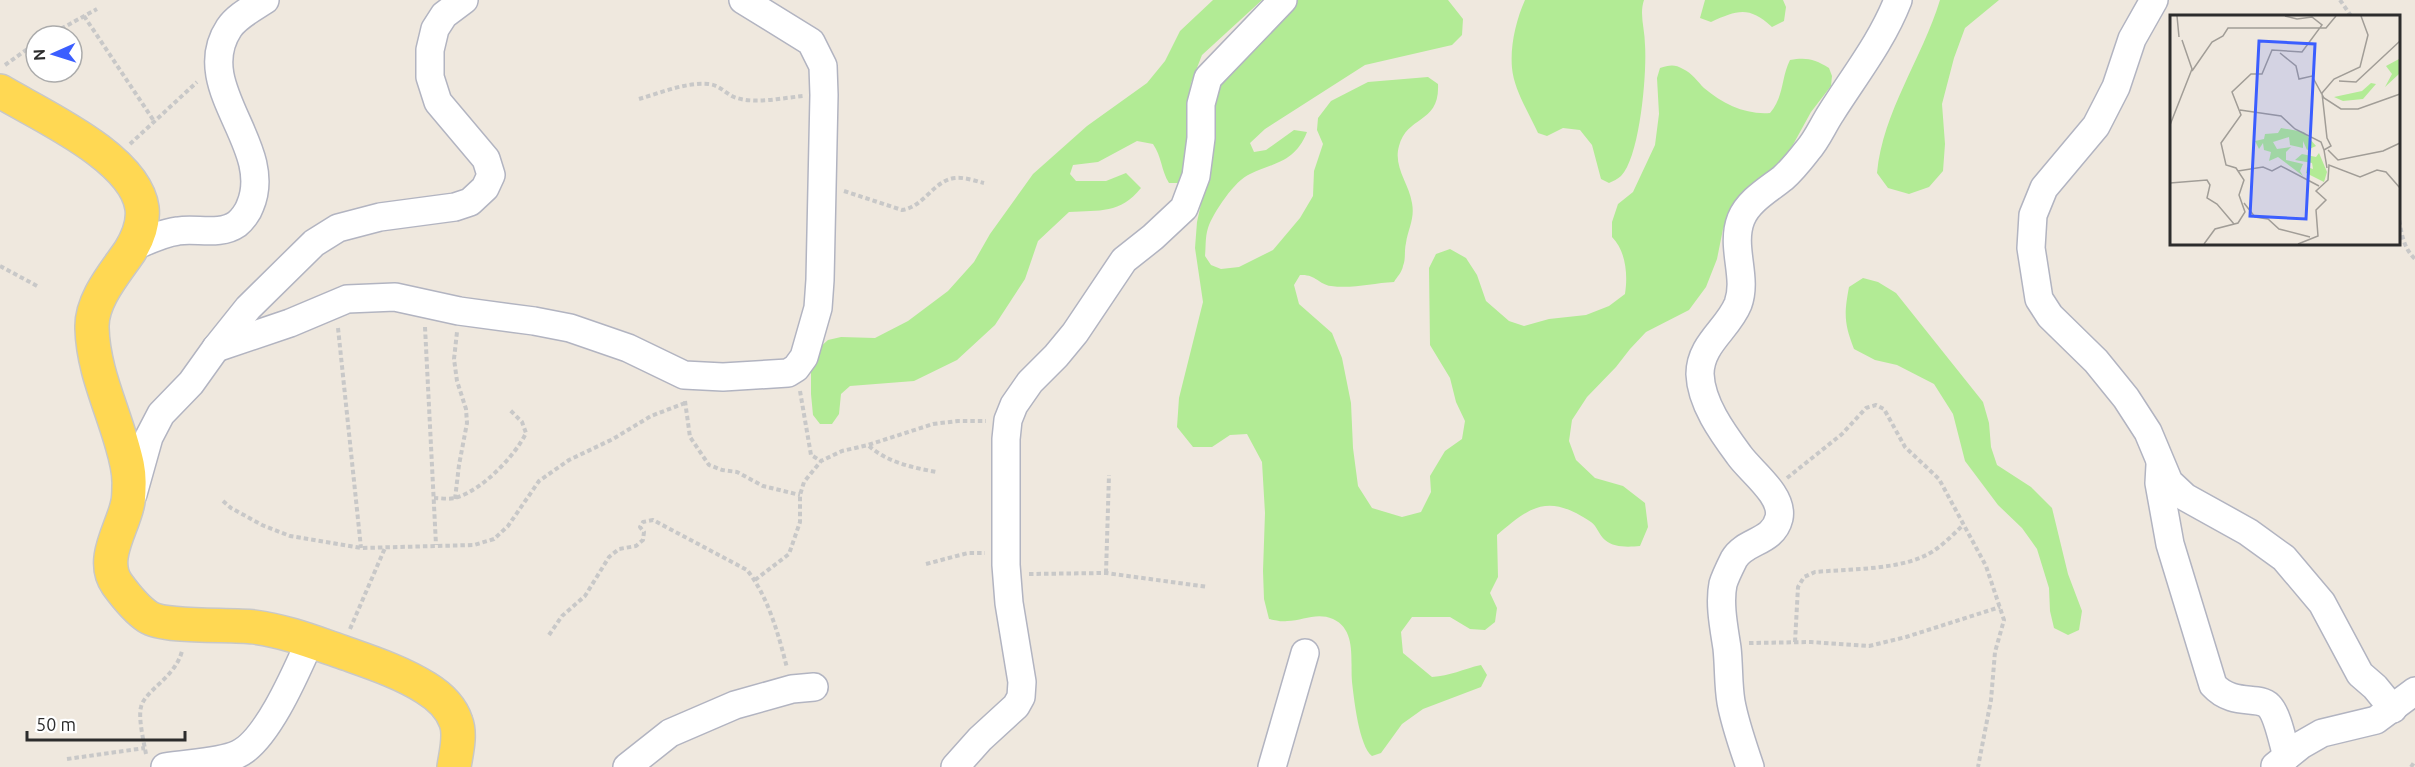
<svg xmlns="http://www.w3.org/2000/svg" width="2415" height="767" viewBox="0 0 2415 767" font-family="Ubuntu,sans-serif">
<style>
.green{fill:#b2eb95}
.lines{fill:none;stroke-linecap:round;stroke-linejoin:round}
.minor-casing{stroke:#b2b4c1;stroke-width:30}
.major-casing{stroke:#c8c8c8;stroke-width:36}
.path{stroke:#c8c8c8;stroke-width:4;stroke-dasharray:4.5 3;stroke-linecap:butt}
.minor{stroke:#fff;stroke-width:27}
.major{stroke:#ffd853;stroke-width:33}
.inset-road{fill:none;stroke:#a19d97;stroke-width:1.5}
.view{fill:#3b5eff;fill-opacity:0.15;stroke:#3b5eff;stroke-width:3}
.inset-edge{fill:none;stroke:#2c2c2c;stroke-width:3}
</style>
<rect width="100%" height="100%" fill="#efe8de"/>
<g class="green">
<path d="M1213,0H1262L1202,55L1191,83L1186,122L1187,157L1180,183H1169C1161,170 1162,157 1153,144L1137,141L1098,162L1073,165L1070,174L1076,181H1106L1126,173L1141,188C1120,214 1100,210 1069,212L1038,241L1025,279L995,325L957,360L914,381L850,386L841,394L839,414L832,424H820L813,415L811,394V369L818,349L828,340L841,337L875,338L908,321L948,291L974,262L990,234L1033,174L1087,126L1147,83L1165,61L1180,31Z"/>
<path d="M1296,0H1448L1463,19L1462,35L1452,45L1365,65L1265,129L1250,143L1254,152L1266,150L1294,130L1307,132C1295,162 1276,162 1250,174C1235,180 1213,213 1208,228C1205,237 1206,247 1205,256L1211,265L1221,269L1239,267L1273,250L1300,218L1313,196L1314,171L1323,144L1317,130L1318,118L1331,101L1368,82L1428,77L1438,84C1440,124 1407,115 1399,146C1393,167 1409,183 1412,203C1415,219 1408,229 1406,243C1404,251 1406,259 1403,266C1402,272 1397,277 1394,282C1373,283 1352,289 1331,286C1318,284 1316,274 1300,275L1294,285L1299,304L1332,333L1342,358L1351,403L1353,448L1358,486L1372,508L1402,517L1421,512L1431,492L1430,476L1445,451L1462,439L1465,421L1456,402L1450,378L1430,345L1429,268L1436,254L1450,249L1466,258L1477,275L1486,301L1509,321L1524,326L1549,319L1586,315L1609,306L1625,294C1628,275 1626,251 1612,237V222L1618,204L1633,192L1655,145L1659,114L1657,78L1660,68C1669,65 1675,64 1683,69C1692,73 1698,82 1704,88C1723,104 1746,115 1770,113C1784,97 1781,78 1790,60C1806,57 1815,59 1829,68L1832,76L1831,86L1811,112L1789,152L1769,175L1736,207L1723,229L1717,259L1706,287L1689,310L1646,332L1630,349L1616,367L1587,397L1572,420L1569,441L1576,460L1595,478L1623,486L1645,503L1648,527L1640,546C1629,547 1614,548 1605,540C1599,535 1597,526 1591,522C1548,493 1531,506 1497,535L1498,577L1490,593L1497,608L1495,622L1485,630L1470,629L1450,617H1412L1401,632L1403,653L1432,677C1450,676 1463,669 1481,665L1487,675L1481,687L1423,709L1402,724L1381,753L1372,756C1359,746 1354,699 1352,682C1350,661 1357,630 1333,619C1316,612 1303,621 1287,621C1281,622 1275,620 1269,619L1264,599L1263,571L1265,513L1262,462L1247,434L1230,435L1212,447H1193L1177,427L1179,398L1203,302L1195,248L1197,222L1209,167L1215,96L1220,80Z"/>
<path d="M1525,0H1644C1639,15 1645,29 1645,45C1647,73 1640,157 1621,176C1618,179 1613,181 1609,183L1601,179L1592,145L1580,130L1563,128L1547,136L1538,133C1529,113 1514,90 1512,68C1510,46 1516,20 1525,0Z"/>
<path d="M1705,0H1783L1786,7L1784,21L1772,27C1749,6 1738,10 1711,22L1700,18Z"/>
<path d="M1940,0H1999L1965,28L1954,58L1942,104L1945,144L1943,171L1929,187L1909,194L1888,188L1877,173C1883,111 1922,59 1940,0Z"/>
<path d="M1863,278L1878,282L1896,293L1983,402L1989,423L1991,447L1997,465L2031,487L2052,508L2068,574L2082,611L2079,630L2068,635L2054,628L2050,611L2049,588L2037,549L2022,528L1998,505L1965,461L1953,414L1934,384L1897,365L1875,360L1854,349C1844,323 1844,314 1849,287Z"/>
</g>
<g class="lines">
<g class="minor-casing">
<g id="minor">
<polyline points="2154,0 2132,39 2116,87 2096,126 2044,188 2033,215 2031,248 2039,299 2050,316 2096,361 2126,398 2148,432 2169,482 2185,497 2248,532 2284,558 2322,603 2360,674 2375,687 2393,709"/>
<path d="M131,248C146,241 162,233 178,231C197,228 220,236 237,224C242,220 248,212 250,206C276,146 190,87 229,28C237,16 253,8 265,0"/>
<polyline points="216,348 290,323 347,299 395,297 459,311 534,321 570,328 628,348 684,375 723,377 788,373 796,368 804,357 818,308 820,280 824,95 823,66 811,42 743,0"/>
<path d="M2160,465L2159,483L2170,544L2213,685C2233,707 2258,695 2269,706C2278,715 2283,744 2287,756"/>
<polyline points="133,494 149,437 161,414 191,383 216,348 248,308 314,243 338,228 380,217 455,207 470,202 485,188 491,175 486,159 438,102 430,77 430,50 435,29 444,15 464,0"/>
<polyline points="2275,766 2301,745 2322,733 2376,720 2415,691"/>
<path d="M165,767C186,763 219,763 238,754C267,741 297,670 310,641"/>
<polyline points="627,767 670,733 735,705 792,689 814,687"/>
<polyline points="955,767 980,739 1016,706 1021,697 1022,682 1009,603 1006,565 1006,439 1008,420 1014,405 1030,382 1056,356 1075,333 1124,260 1153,237 1184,208 1196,176 1201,138 1201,104 1208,78 1283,0"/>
<polyline points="1272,767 1305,653"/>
<path d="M1750,767C1743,746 1735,724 1731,702C1728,684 1729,666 1727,648C1724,628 1719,604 1723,584C1725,577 1730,567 1734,559C1745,540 1773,543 1779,518C1784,495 1750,471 1739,455C1722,432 1701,403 1700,374C1700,344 1728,329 1738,304C1748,277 1730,247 1741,219C1748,201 1769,189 1783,178C1792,170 1800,160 1807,151C1817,140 1823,125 1831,113C1855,75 1882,41 1898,0"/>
</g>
</g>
<g class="major-casing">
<path id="major" d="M0,91C40,115 135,157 142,208C144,224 138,238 130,251C115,273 91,300 92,328C93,368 110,403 121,441C125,455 130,470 129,486C129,492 129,500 127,506C122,529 100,560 117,584C125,595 136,609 148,617C165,628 229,624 254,627C285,631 313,642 342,652C370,662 401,672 426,688C439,696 451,707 456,722C461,735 456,753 454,767"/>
</g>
<g class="path">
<polyline points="2340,0 2351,16"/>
<polyline points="84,16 154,121"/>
<polyline points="48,36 97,9"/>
<polyline points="5,65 36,43"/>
<path d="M639,99C660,93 686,82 708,84C721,85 726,95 737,98C756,104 782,98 803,96"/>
<polyline points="130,144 197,82"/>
<path d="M844,191L902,210C924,207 934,180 955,178C965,177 975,181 984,183"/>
<path d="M2398,213C2401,229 2402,247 2415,259"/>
<polyline points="0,266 39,287"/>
<polyline points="425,327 436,545"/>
<polyline points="338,328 361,548"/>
<polyline points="800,391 811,455 821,461"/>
<polyline points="685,401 690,437 709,465 722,470 737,472 763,486 800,495"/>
<path d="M869,446C887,462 913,468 937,472"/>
<polyline points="1787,478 1842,434 1866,408 1876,405 1884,409 1905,447 1939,479 1986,566 2004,620 1995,652 1991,700 1978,767"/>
<path d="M434,498C441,498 451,500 458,497C483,489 515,456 526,433L522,422L510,410"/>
<polyline points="455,499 459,465 467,423 466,409 457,381 454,359 457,332"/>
<polyline points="223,501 231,508 262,525 290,536 361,548 474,545 494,539 508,526 539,481 569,460 613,439 651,416 685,403"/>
<polyline points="926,564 968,553 985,553"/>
<polyline points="1106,573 1109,475"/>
<polyline points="1029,574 1106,573 1208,587"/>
<polyline points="755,580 789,554 800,522 800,495 804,482 821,461 842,451 868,445 933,424 958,421 986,421"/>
<polyline points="350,629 385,548"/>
<path d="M549,635L562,616L585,596L609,557L619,549L636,546L643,540L644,532L640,527L643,522L653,520L747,570C768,596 779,636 787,668"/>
<path d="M1795,642L1798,587L1804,577L1815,572C1848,569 1892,570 1922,557C1937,551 1951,537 1963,525"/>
<polyline points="1749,643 1811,642 1869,646 1906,637 2000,607"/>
<path d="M146,754C144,743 138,718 141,707C145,690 175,678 182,651"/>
<polyline points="67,759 145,748"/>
<polyline points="2411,767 2415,761"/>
</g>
<use href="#minor" class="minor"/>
<use href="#major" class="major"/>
</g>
<g transform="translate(2170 15)">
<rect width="230" height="230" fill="#efe8de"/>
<path d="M229,44V59L215,72L222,59L216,51ZM201,68L206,69L193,84L173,86L164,82L192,76ZM111,113L134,117L146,131L137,135L133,126V133L120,130L119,122L103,127L107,134L121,132L116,137V145L133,149L130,156L133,161L108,142L99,146L101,137L94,135L93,128L89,134L85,126L94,124L95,119L108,118ZM149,138L157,157L154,167L136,158L137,152L143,154L142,148L125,145L132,139L146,142Z" fill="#b2eb95"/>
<path class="inset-road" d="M7,1L9,22M110,38L126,51L129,64L142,61L154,83L171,94H188L230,79M22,56L42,27L53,21L58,13H156L166,1M169,66L186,67L230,26M70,95L111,101L125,114L151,127L154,135M0,110L22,54L12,25M158,135L168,145L213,136L230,128M157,153L154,135L161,131L157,123L152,78L164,64L190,52L198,20L191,1M68,156L93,152L102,156L111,151L149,171M0,168L37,165L40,170L37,183L47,189L64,209M74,188L85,202L98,204L109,214L140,222M34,229L45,214L68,208L75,197L69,180L74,165L66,153L56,150L51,128L71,100L62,77L81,59H92L102,35L132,37L152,10L142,2L127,4L115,1M128,229L148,221L146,195L156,185L146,176L158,165L159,150L190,162L207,155L216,157L230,173"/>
<path class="view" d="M89,26L145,29L136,204L80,201Z"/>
<rect width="230" height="230" class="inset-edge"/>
</g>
<g transform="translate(54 54) rotate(267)"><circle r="28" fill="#ffffff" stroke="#ababab" stroke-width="1.5"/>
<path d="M0-4.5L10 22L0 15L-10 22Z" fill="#3b5eff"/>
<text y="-9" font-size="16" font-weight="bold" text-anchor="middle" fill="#2c2c2c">N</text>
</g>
<path d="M27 731v9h158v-9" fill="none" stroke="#2c2c2c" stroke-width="3"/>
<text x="36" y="731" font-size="18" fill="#2c2c2c" stroke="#ffffff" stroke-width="4.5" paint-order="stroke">50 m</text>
</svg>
